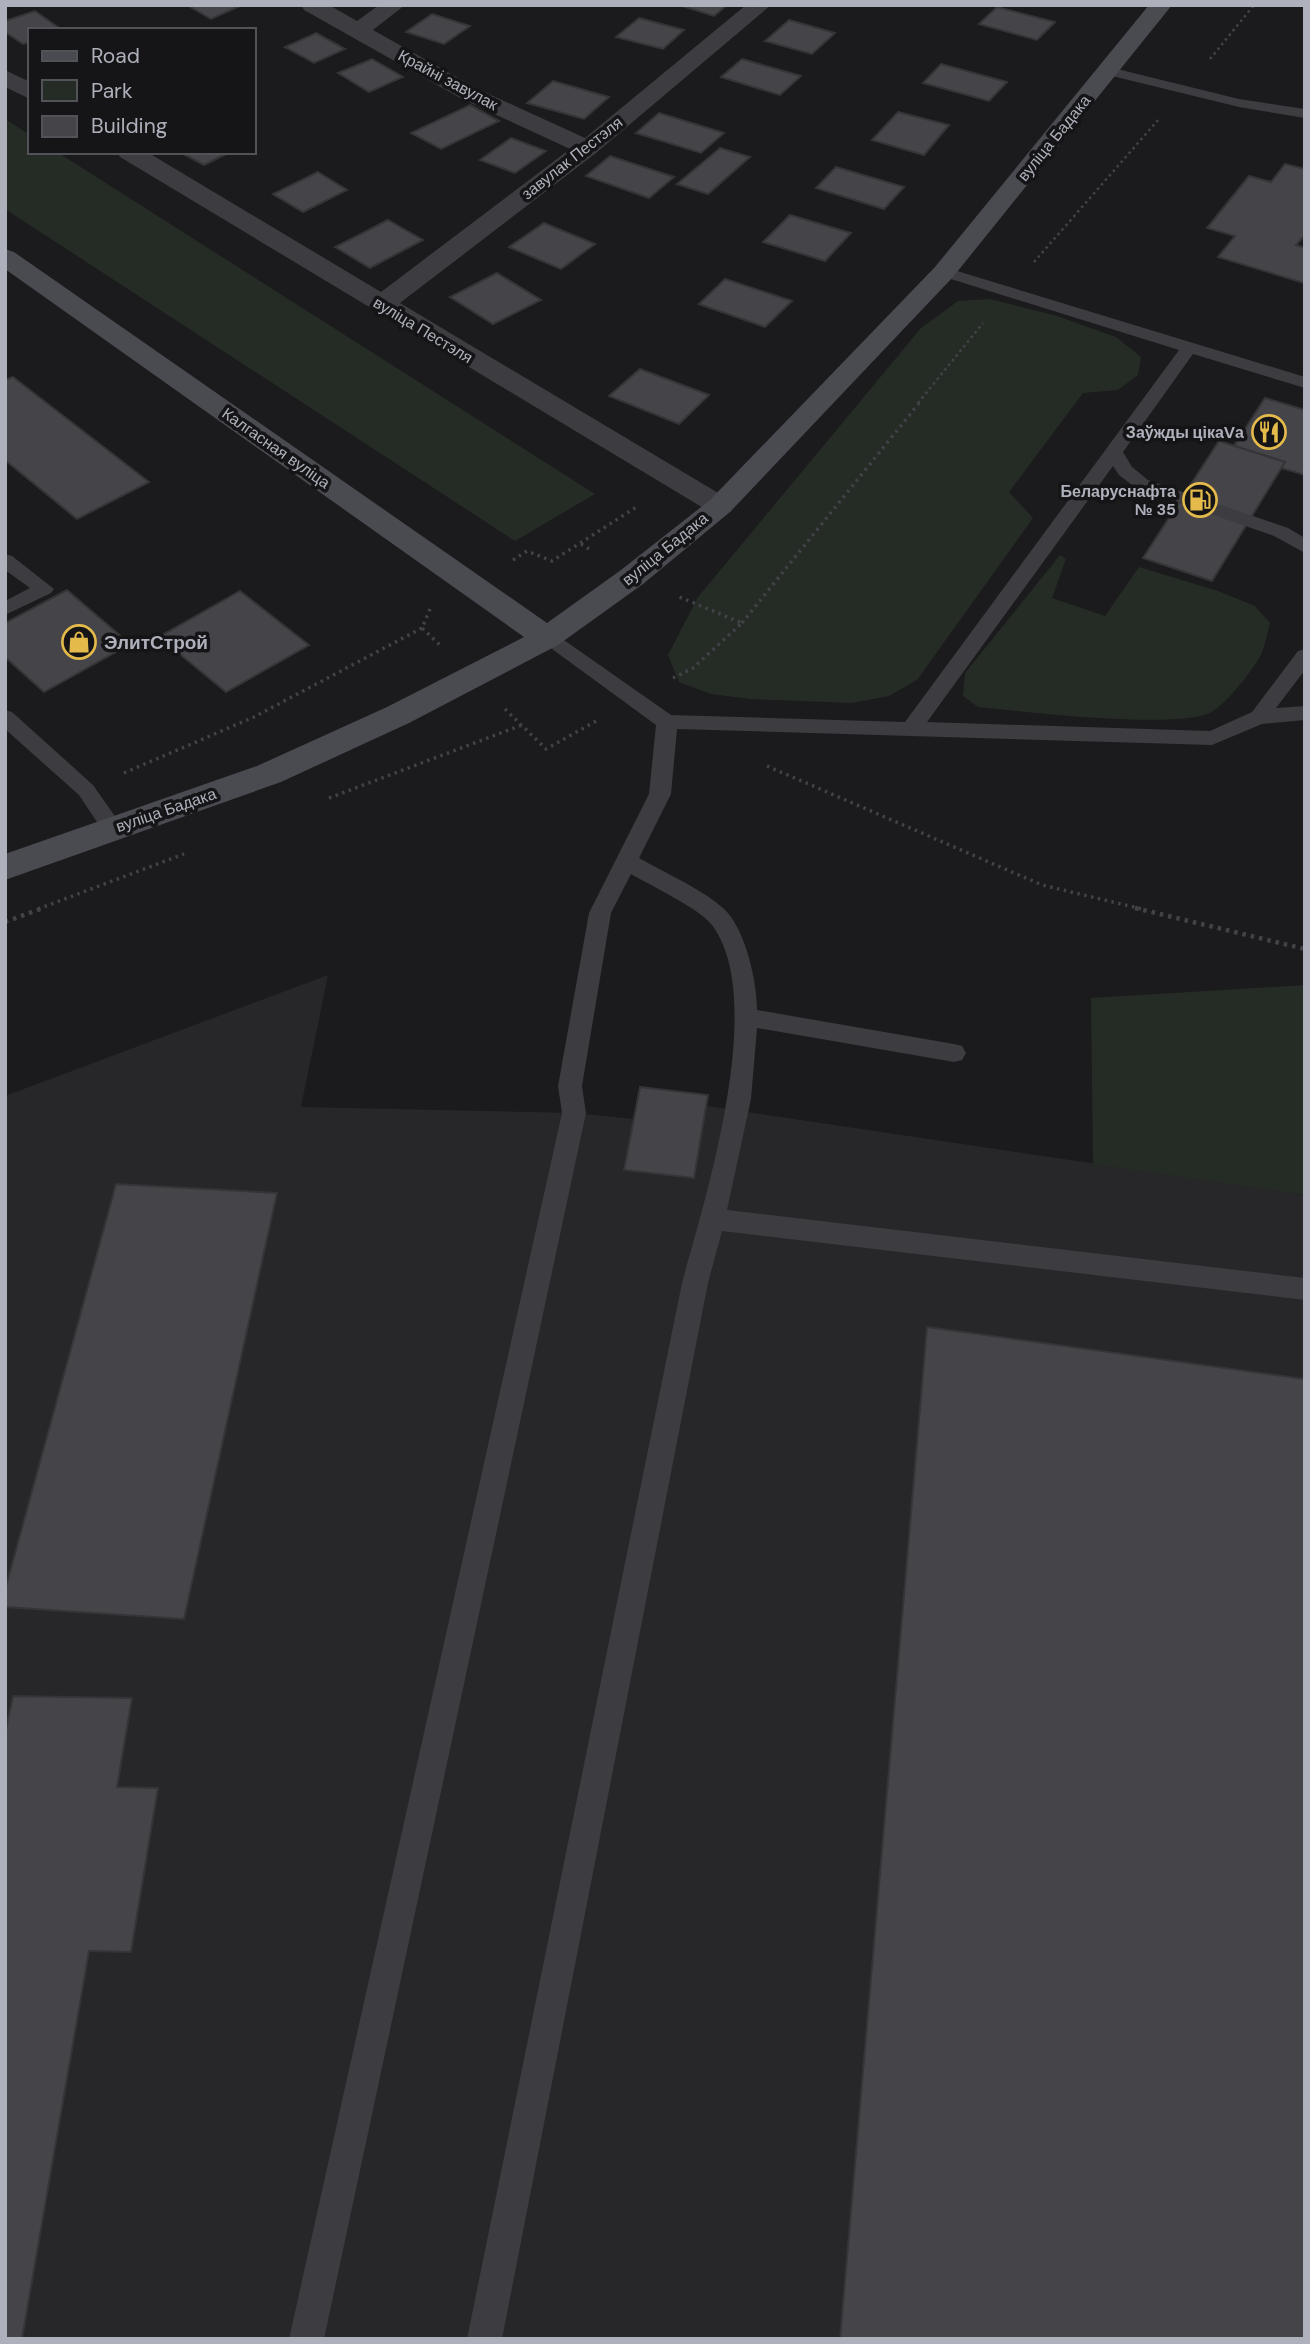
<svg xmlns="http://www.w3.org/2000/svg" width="1310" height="2344" viewBox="0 0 1310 2344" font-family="'DM Sans',sans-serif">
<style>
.built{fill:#272629}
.green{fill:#252c26}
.building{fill:#454549;stroke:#353538;stroke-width:2}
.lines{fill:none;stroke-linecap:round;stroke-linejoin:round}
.path-far2{stroke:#424348;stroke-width:2.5;stroke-dasharray:2.5 3.5;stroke-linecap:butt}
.path-far1{stroke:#424348;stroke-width:3.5;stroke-dasharray:2.5 4.5;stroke-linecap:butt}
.path{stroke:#424348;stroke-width:4.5;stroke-dasharray:3.5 5;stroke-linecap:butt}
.lane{fill:#3c3c41;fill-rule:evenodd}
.street{fill:#3c3c41;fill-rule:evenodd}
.secondary{fill:#4a4b51;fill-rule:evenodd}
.labels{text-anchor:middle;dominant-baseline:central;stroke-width:7;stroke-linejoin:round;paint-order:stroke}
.far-street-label{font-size:16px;fill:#aeb1bb;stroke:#151517}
.far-poi-label{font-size:16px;font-weight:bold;fill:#aeb1bb;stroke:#151517;text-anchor:end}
.poi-label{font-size:19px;font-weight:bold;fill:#aeb1bb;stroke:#151517;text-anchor:start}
</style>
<rect width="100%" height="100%" fill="#1b1a1c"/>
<polygon class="built" points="328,975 301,1107 574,1113 634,1119 640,1087 708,1095 707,1106 1305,1195 1305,2339 5,2339 5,1096"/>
<g class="green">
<polygon points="5,119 30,135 30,152 57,152 595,494 515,541 5,209"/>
<polygon points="990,299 1057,316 1116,337 1141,357 1138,375 1118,390 1083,393 1009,492 1033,518 917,680 889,696 852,703 750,699 711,694 679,682 668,655 698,597 921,328 958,301"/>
<path d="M1060,555L1066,559L1052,598L1105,616L1139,567L1218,591L1255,606L1270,623C1267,634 1265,649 1259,658C1248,676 1230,699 1213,711C1184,731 1020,711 978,707L963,696L965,673Z"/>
<polygon points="1305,985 1305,1195 1093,1164 1091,998"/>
</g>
<g class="building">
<polygon points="187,5 242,5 211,19"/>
<polygon points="679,5 727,5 714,16"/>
<polygon points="997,7 1055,22 1037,40 979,24"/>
<polygon points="35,11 62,30 30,30 30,42 23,44 5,32 5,21"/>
<polygon points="432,14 470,26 444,44 406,32"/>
<polygon points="639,18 684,30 663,49 616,37"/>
<polygon points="789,20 835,33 812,54 765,41"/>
<polygon points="316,33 345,49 314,63 285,47"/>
<polygon points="372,59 403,77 369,92 338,73"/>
<polygon points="742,59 801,76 780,95 721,77"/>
<polygon points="941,64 1007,82 989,101 923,83"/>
<polygon points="553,81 609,97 584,119 527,103"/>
<polygon points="470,105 499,121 441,149 411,133"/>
<polygon points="898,112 949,125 924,155 872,140"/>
<polygon points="659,113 724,133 701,153 636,133"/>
<polygon points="511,138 546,151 515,173 480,160"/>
<polygon points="720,148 750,157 708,194 677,184"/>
<polygon points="180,152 230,152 204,165"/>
<polygon points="610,156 674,177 649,198 586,176"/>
<polygon points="1285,164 1305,169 1305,235 1296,245 1305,248 1304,283 1218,257 1235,236 1207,228 1249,176 1271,182"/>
<polygon points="836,167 904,187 884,209 816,188"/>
<polygon points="318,172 347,190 303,212 273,194"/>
<polygon points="790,215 851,233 825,261 763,242"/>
<polygon points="388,220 423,240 370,268 335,247"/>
<polygon points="544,223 595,244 561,269 509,247"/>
<polygon points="497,273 541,300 493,324 450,297"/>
<polygon points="725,279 792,301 765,327 699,304"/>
<polygon points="640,369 709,395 679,424 609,396"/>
<polygon points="13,377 149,482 77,519 5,460 5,380"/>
<polygon points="1265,398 1305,410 1305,475 1281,468 1285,462 1234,446"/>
<polygon points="1219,441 1285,462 1212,581 1143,558"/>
<polygon points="67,590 130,644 44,692 5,657 5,623"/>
<polygon points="240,591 309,645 226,692 159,637"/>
<polygon points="640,1087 708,1095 694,1178 624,1170"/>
<polygon points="116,1184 277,1193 184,1619 5,1607 5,1590"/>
<polygon points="927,1327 1305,1379 1305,2339 840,2339"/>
<polygon points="13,1696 132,1698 117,1787 158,1788 131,1952 89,1951 22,2339 5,2339 5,1733"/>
</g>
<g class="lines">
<g class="path-far2">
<polyline points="1210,59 1254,5"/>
<polyline points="1034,262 1159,119"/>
<polyline points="918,403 983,323"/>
</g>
<g class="path-far1">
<polyline points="581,544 592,551"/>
<polyline points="513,560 527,551 552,561 638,506"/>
<polyline points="430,609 422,628 441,646"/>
<polyline points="742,623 920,402"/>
<polyline points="673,678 693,668 742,623 677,596"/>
<polyline points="505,709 546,749 598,720"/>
<polyline points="767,766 1042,885 1142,909"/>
<polyline points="124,773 254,717 422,628"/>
<polyline points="329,798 522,725"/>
<polyline points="38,909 184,854"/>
</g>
<g class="path">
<polyline points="1135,908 1305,949"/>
<polyline points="5,922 43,908"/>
</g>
<g class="lane">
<polygon points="1109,67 1239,99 1305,109 1305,118 1239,107 1104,74 1102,71"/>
<path d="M944,267L1305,377V388L1193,354L1123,452L1132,467L1148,480L1288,528L1305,538V553L1274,536L1136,488L1119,475L1113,466L927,722L1210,731L1252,712L1298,651L1305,649V670L1276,708L1305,706V720L1262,724L1212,745L677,729L671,794L639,858C665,873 707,891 727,912C746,933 757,982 757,1010L954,1044L962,1046L966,1053L962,1060L954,1062L757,1028L751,1099L727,1210L1305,1278V1300L722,1231L708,1283L502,2339H467L682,1283C705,1199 768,1000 712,925C700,909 650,885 631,874L611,913L582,1086L586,1113L324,2339H289L562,1113L558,1086L589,913L649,794L656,725L537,638L540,633H554L671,715L905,722L1179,350L938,275L936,272Z"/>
<polygon points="5,554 12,556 54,589 51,593 5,615 5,601 30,588 5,570"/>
<polygon points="5,710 12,712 93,785 124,829 121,834 113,837 105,834 79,795 5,729"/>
</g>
<g class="street">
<polygon points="301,5 329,5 357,21 379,5 405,5 373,30 478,89 585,138 746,5 771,5 596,153 400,303 730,500 735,506 730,512 720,515 710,512 120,157 117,152 147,152 381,292 570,149 462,99 304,10"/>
<polygon points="5,70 30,82 30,99 5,87"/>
</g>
<polygon class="secondary" points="1149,5 1172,5 953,277 730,512 643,584 558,645 409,723 281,782 5,880 5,854 257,766 387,707 524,637 5,269 5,249 14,252 547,623 621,570 710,500 935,267"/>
</g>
<defs>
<g id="restaurant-ring" transform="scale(1.75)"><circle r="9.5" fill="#151517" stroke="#e4bb4b" stroke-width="1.5"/><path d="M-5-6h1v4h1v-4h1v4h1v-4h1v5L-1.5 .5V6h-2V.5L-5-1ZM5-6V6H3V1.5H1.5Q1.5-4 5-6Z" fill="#e4bb4b"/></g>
<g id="fuel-ring" transform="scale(1.75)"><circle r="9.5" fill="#151517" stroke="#e4bb4b" stroke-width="1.5"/><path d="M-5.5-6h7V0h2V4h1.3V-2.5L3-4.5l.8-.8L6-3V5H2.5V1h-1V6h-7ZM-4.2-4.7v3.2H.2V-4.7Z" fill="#e4bb4b"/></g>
<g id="shop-ring" transform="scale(1.75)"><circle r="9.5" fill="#151517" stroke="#e4bb4b" stroke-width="1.5"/><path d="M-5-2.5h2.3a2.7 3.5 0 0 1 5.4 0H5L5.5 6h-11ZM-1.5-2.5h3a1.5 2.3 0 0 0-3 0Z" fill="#e4bb4b"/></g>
</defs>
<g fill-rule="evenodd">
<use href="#restaurant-ring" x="1269" y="432"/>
<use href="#fuel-ring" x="1200" y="500"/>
<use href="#shop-ring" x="79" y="642"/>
</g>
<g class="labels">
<g class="far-street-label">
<text transform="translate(448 80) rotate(28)">Крайні завулак</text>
<text transform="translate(1054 138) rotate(-51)">вуліца Бадака</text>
<text transform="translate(572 158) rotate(-38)">завулак Пестэля</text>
<text transform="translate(423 330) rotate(31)">вуліца Пестэля</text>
<text transform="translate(276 448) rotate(35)">Калгасная вуліца</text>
<text transform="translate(665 549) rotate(-39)">вуліца Бадака</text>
<text transform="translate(166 810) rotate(-19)">вуліца Бадака</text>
</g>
<g class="far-poi-label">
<text x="1244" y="432">Заўжды цікаVа</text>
<text x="1176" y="491">Беларуснафта<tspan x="1176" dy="18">№ 35</tspan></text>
</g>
<g class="poi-label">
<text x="104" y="642">ЭлитСтрой</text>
</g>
</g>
<rect width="1310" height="2344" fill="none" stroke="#aeb1bb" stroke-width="14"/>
<rect x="28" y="28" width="228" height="126" fill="#151517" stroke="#525359" stroke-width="2"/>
<rect x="42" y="51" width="35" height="10" fill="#4a4b51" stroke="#525359" stroke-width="2"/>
<text x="91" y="63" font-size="21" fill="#aeb1bb">Road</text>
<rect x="42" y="80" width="35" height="21" fill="#252c26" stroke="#525359" stroke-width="2"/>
<text x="91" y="98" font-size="21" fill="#aeb1bb">Park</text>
<rect x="42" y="116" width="35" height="21" fill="#454549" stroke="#525359" stroke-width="2"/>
<text x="91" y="133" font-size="21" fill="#aeb1bb">Building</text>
</svg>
